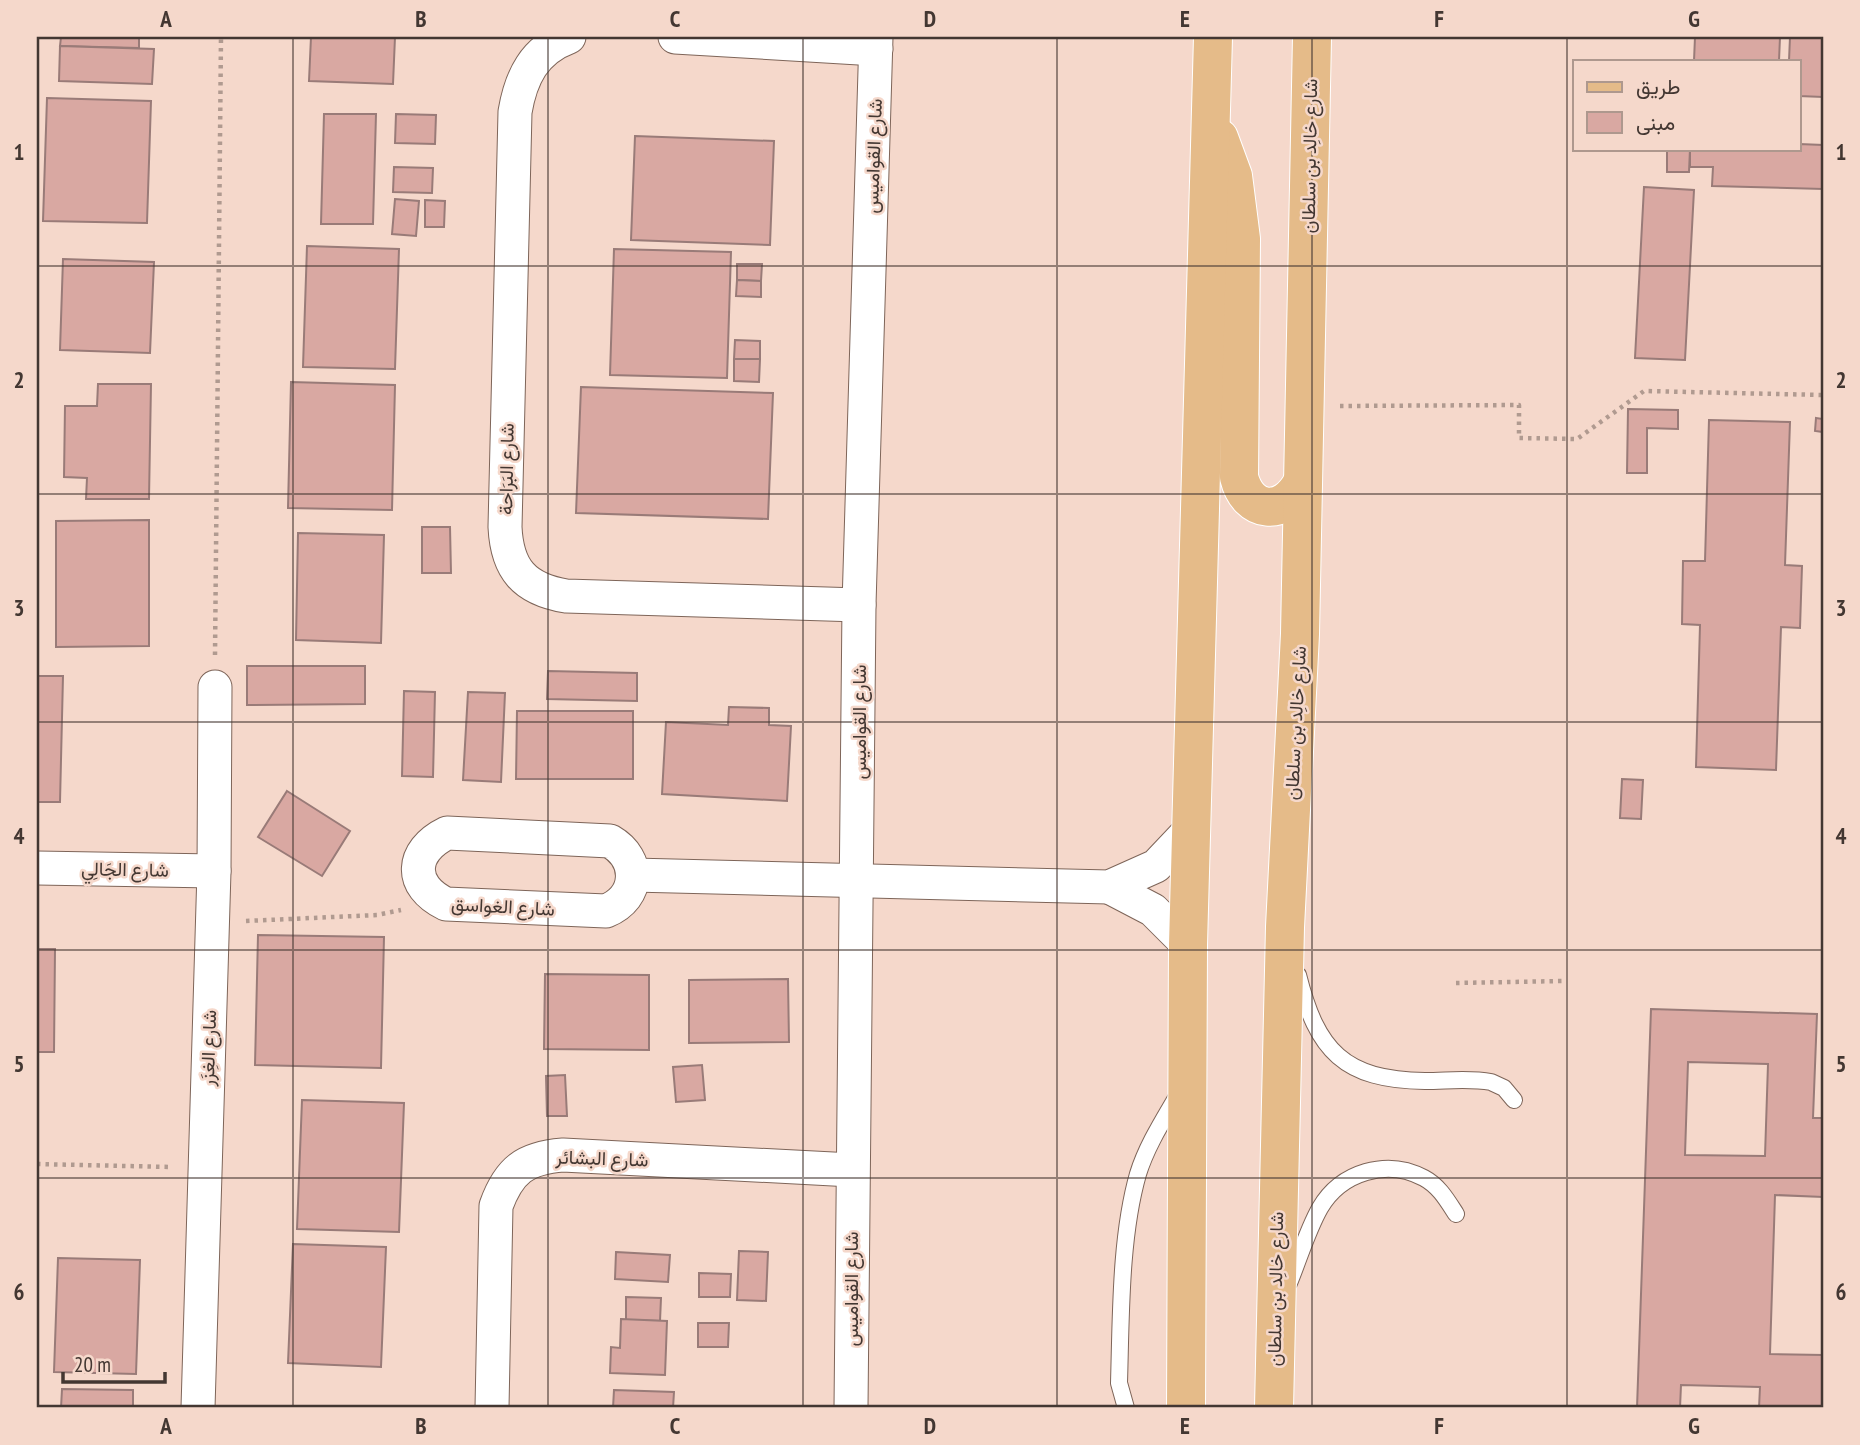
<svg xmlns="http://www.w3.org/2000/svg" width="1860" height="1445" viewBox="0 0 1860 1445" font-family="'PT Sans Narrow',Vazirmatn,sans-serif">
<style>
.building{fill:#d9a8a2;stroke:#997b78;stroke-width:2;fill-rule:evenodd}
.lines{fill:none;stroke-linecap:round;stroke-linejoin:round}
.service-casing{stroke:#7e6559;stroke-width:18}
.minor-casing{stroke:#7e6559;stroke-width:35}
.primary-casing{stroke:#fff;stroke-width:40}
.path{stroke:#b09a90;stroke-width:4.5;stroke-dasharray:3.5 5;stroke-linecap:butt}
.service{stroke:#fff;stroke-width:16}
.minor{stroke:#fff;stroke-width:33}
.primary{stroke:#e5bb89;stroke-width:38}
.grid{fill:none;stroke:#433732;stroke-width:2;stroke-opacity:0.55}
.labels{text-anchor:middle;dominant-baseline:central;stroke-width:5;stroke-linejoin:round;paint-order:stroke}
.street-label{font-size:19px;fill:#433732;stroke:#f5d8cb}
.neatline{fill:none;stroke:#433732;stroke-width:2.5}
.grid-label{font-size:23px;text-anchor:middle;font-weight:bold;fill:#433732}
</style>
<rect width="100%" height="100%" fill="#f5d8cb"/>
<g class="building">
<polygon points="61,37 139,37 139,48 60,46"/>
<polygon points="311,37 395,37 393,84 309,81"/>
<polygon points="1695,37 1780,37 1779,61 1694,61"/>
<polygon points="1790,37 1823,37 1823,97 1799,96 1799,61 1789,61"/>
<polygon points="60,46 154,49 152,84 59,81"/>
<polygon points="47,98 151,101 147,223 43,221"/>
<polygon points="324,114 376,114 373,224 321,224"/>
<polygon points="396,114 436,115 435,144 395,143"/>
<polygon points="635,136 774,141 770,245 631,240"/>
<polygon points="1799,144 1823,145 1823,189 1712,186 1713,167 1690,167 1690,149 1799,149"/>
<polygon points="1667,149 1690,149 1689,172 1667,172"/>
<polygon points="394,167 433,168 432,193 393,192"/>
<polygon points="1644,187 1694,190 1685,360 1635,358"/>
<polygon points="395,199 419,201 416,236 392,234"/>
<polygon points="425,200 445,201 444,227 425,227"/>
<polygon points="307,246 399,249 395,369 303,367"/>
<polygon points="614,249 731,252 727,378 610,375"/>
<polygon points="63,259 154,262 150,353 60,350"/>
<polygon points="737,264 762,264 761,281 737,280"/>
<polygon points="737,280 761,281 761,297 736,296"/>
<polygon points="735,340 760,341 760,359 734,359"/>
<polygon points="734,359 760,359 759,382 734,381"/>
<polygon points="291,382 395,385 392,510 288,508"/>
<polygon points="98,384 151,384 149,499 86,499 87,478 64,477 65,406 97,406"/>
<polygon points="581,387 773,393 768,519 576,513"/>
<polygon points="1628,409 1678,410 1678,429 1647,428 1647,473 1627,473"/>
<polygon points="1816,418 1823,419 1823,432 1815,431"/>
<polygon points="1709,420 1790,422 1785,565 1802,566 1800,628 1781,627 1776,770 1696,767 1700,625 1682,624 1683,561 1705,561"/>
<polygon points="149,520 149,646 56,647 56,521"/>
<polygon points="422,527 450,527 451,573 422,573"/>
<polygon points="298,533 384,535 381,643 296,640"/>
<polygon points="247,666 365,666 365,704 247,705"/>
<polygon points="548,671 637,673 637,701 547,699"/>
<polygon points="37,676 63,676 60,802 37,802"/>
<polygon points="404,691 435,692 433,777 402,776"/>
<polygon points="468,692 505,693 501,782 463,780"/>
<polygon points="729,707 769,708 769,725 791,726 787,801 662,794 666,722 728,725"/>
<polygon points="517,711 633,711 633,779 516,779"/>
<polygon points="1622,779 1643,780 1641,819 1620,818"/>
<polygon points="287,791 350,831 322,876 258,837"/>
<polygon points="258,935 384,937 381,1068 255,1065"/>
<polygon points="37,949 55,949 54,1052 37,1052"/>
<polygon points="545,974 649,975 649,1050 544,1049"/>
<polygon points="788,979 789,1042 689,1043 689,980"/>
<path d="M1651,1009L1817,1014L1813,1118H1823V1197L1775,1195L1770,1354L1823,1355V1408H1759L1760,1387L1681,1385L1680,1408H1637ZM1688,1062L1768,1064L1765,1156L1685,1155Z"/>
<polygon points="702,1065 705,1100 676,1102 673,1067"/>
<polygon points="565,1075 567,1116 547,1116 546,1076"/>
<polygon points="302,1100 404,1103 399,1232 297,1229"/>
<polygon points="293,1244 386,1247 381,1367 288,1363"/>
<polygon points="739,1251 768,1252 766,1301 737,1300"/>
<polygon points="616,1252 670,1255 668,1282 615,1279"/>
<polygon points="58,1258 140,1260 136,1374 54,1372"/>
<polygon points="699,1273 731,1274 730,1297 699,1297"/>
<polygon points="626,1297 661,1298 660,1321 626,1320"/>
<polygon points="621,1319 667,1321 665,1375 610,1373 611,1347 620,1348"/>
<polygon points="698,1323 729,1323 728,1347 698,1347"/>
<polygon points="62,1389 133,1390 133,1408 61,1408"/>
<polygon points="614,1390 674,1392 673,1408 613,1408"/>
</g>
<g class="lines">
<g class="service-casing">
<g id="service">
<path d="M1298,975C1317,1051 1344,1080 1425,1081C1447,1081 1469,1078 1491,1082L1504,1088L1514,1100"/>
<path d="M1289,1283C1299,1259 1307,1231 1320,1208C1341,1172 1387,1158 1424,1178C1439,1186 1447,1200 1456,1214"/>
<path d="M1126,1408L1119,1383C1121,1317 1120,1237 1138,1174C1147,1145 1164,1119 1179,1093"/>
</g>
</g>
<g class="minor-casing">
<g id="minor">
<path d="M569,37C534,50 521,77 515,112L505,527C507,569 524,589 566,596L859,605"/>
<polyline points="675,37 876,49"/>
<path d="M447,833L610,841C641,859 640,897 606,911L446,904C408,886 410,851 447,833Z"/>
<polyline points="37,868 214,871"/>
<polyline points="633,875 1109,887 1156,866 1192,828"/>
<polyline points="1109,887 1153,910 1188,945"/>
<polyline points="198,1408 214,871 215,687"/>
<path d="M492,1408L496,1206C509,1170 525,1158 563,1155L852,1170"/>
<polyline points="851,1408 859,605 876,37"/>
</g>
</g>
<g class="primary-casing">
<g id="primary">
<path d="M1219,138L1233,176L1241,239L1239,477C1248,514 1284,517 1302,483"/>
<polyline points="1186,1408 1188,945 1213,37"/>
<polyline points="1274,1408 1285,927 1300,634 1312,37"/>
</g>
</g>
<g class="path">
<polyline points="1340,406 1519,405 1519,438 1577,439 1644,391 1823,395"/>
<polyline points="215,655 221,37"/>
<polyline points="246,921 377,915 401,910"/>
<polyline points="1456,983 1563,981"/>
<polyline points="37,1164 172,1167"/>
</g>
<use href="#service" class="service"/>
<use href="#minor" class="minor"/>
<use href="#primary" class="primary"/>
</g>
<path class="grid" d="M293,37V1408M548,37V1408M803,37V1408M1057,37V1408M1312,37V1408M1567,37V1408M37,266H1823M37,494H1823M37,722H1823M37,950H1823M37,1178H1823"/>
<g class="labels">
<g class="street-label">
<text transform="translate(873 156) rotate(-88)">شارع القواميس</text>
<text transform="translate(1309 156) rotate(-89)">شارع خالِد بن سلطان</text>
<text transform="translate(506 469) rotate(-89)">شارع البَرَاحة</text>
<text transform="translate(859 722) rotate(-90)">شارع القواميس</text>
<text transform="translate(1295 723) rotate(-87)">شارع خالِد بن سلطان</text>
<text transform="translate(125 869) rotate(1)">شارع الجَالِي</text>
<text transform="translate(503 906) rotate(3)">شارع الغواسق</text>
<text transform="translate(208 1048) rotate(-88)">شارع الغِزَر</text>
<text transform="translate(602 1158) rotate(2)">شارع البشائر</text>
<text transform="translate(851 1289) rotate(-90)">شارع القواميس</text>
<text transform="translate(1275 1289) rotate(-89)">شارع خالِد بن سلطان</text>
</g>
</g>
<rect width="1860" height="1445" fill="none" stroke="#f5d8cb" stroke-width="77"/>
<rect x="1573" y="60" width="228" height="91" fill="#f5d8cb" stroke="#ae988e" stroke-width="2"/>
<rect x="1587" y="82" width="35" height="10" fill="#e5bb89" stroke="#ae988e" stroke-width="2"/>
<text x="1636" y="94" font-size="21" fill="#433732">طريق</text>
<rect x="1587" y="112" width="35" height="21" fill="#d9a8a2" stroke="#ae988e" stroke-width="2"/>
<text x="1636" y="130" font-size="21" fill="#433732">مبنى</text>
<path d="M63 1372v10h102v-10" fill="none" stroke="#433732" stroke-width="3.5"/>
<text x="74" y="1372" font-size="21" fill="#433732" stroke="#f5d8cb" stroke-width="5" paint-order="stroke">20 m</text>
<rect x="38" y="38" width="1784" height="1368" class="neatline"/>
<g class="grid-label">
<text x="166" y="27">A</text>
<text x="421" y="27">B</text>
<text x="675" y="27">C</text>
<text x="930" y="27">D</text>
<text x="1185" y="27">E</text>
<text x="1439" y="27">F</text>
<text x="1694" y="27">G</text>
<text x="19" y="160">1</text>
<text x="1841" y="160">1</text>
<text x="19" y="388">2</text>
<text x="1841" y="388">2</text>
<text x="19" y="616">3</text>
<text x="1841" y="616">3</text>
<text x="19" y="844">4</text>
<text x="1841" y="844">4</text>
<text x="19" y="1072">5</text>
<text x="1841" y="1072">5</text>
<text x="19" y="1300">6</text>
<text x="1841" y="1300">6</text>
<text x="166" y="1434">A</text>
<text x="421" y="1434">B</text>
<text x="675" y="1434">C</text>
<text x="930" y="1434">D</text>
<text x="1185" y="1434">E</text>
<text x="1439" y="1434">F</text>
<text x="1694" y="1434">G</text>
</g>
</svg>
